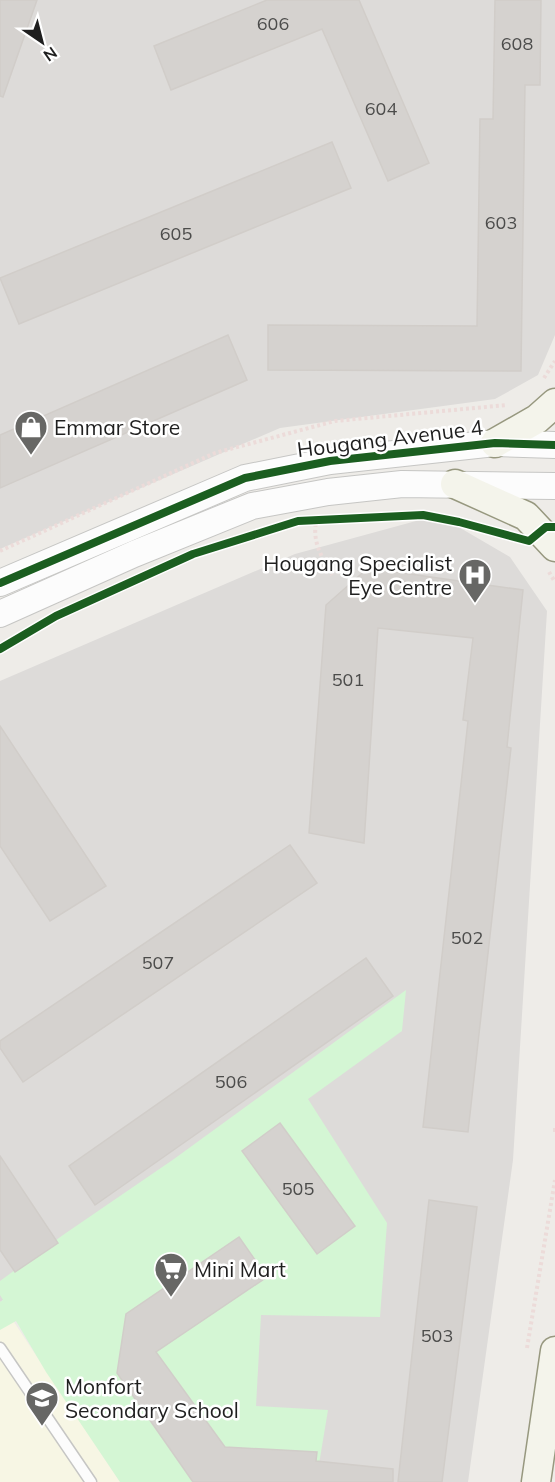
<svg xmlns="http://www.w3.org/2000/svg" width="555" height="1482" viewBox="0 0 555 1482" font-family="Mulish,sans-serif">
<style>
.residential{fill:#dddbd9}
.education{fill:#f7f6e4}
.park{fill:#d4f6d4}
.building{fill:#d5d2cf;stroke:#d1cdc9;stroke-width:1.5}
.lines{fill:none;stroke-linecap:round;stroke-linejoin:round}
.service-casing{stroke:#c6c6c4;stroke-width:13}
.tertiary-casing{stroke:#c6c6c4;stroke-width:28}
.secondary-casing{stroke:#97987f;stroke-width:31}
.path{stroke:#ecdbd9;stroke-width:4;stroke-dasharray:3 3;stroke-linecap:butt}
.service{stroke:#fcfcfc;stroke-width:10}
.tertiary{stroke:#fcfcfc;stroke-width:26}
.secondary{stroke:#f4f4eb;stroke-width:28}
.cycleway-casing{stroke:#fff;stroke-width:11}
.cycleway{stroke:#1b5e20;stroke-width:8}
.labels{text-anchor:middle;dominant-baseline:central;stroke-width:5;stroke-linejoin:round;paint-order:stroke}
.number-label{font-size:18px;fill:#4c4c4b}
.poi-label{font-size:21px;fill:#1f1f1f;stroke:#fff;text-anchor:start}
.street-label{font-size:21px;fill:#1f1f1f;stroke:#fff}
</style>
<rect width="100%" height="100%" fill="#eeece8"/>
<g class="residential">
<polygon points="0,0 555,0 555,335 538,375 495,399 280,428 0,549"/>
<polygon points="438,515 510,557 547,611 513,1160 468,1482 143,1482 17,1291 0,1302 0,681 295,554"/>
</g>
<polygon class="education" points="12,1319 120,1482 0,1482 0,1327"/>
<polygon class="park" points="406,990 402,1031 308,1099 387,1223 380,1317 261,1315 256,1406 328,1410 316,1482 120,1482 46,1372 16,1321 0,1330 0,1302 3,1300 0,1295 0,1281 63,1235 174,1159"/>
<g class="building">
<polygon points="0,0 37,0 3,97 0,96"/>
<polygon points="267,0 359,0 429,163 388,181 322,29 171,90 154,46"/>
<polygon points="495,0 541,0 540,85 525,85 521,371 268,370 268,325 477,326 480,119 493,119"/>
<polygon points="332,142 351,188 19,324 0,278"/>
<polygon points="228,335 247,380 0,488 0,435"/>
<polygon points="368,568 523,590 507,747 511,748 468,1132 423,1127 468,721 463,720 473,638 378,628 364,843 309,833 326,605"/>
<polygon points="0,726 106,886 50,921 0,846"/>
<polygon points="290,845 317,883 23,1082 0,1048 0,1041"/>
<polygon points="366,958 393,996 95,1205 69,1166"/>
<polygon points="280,1123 355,1226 317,1254 242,1151"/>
<polygon points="0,1156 58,1243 15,1272 0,1250"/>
<polygon points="429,1200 477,1207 442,1482 398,1482"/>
<polygon points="239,1237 267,1277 156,1352 225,1447 317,1452 316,1461 393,1469 393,1482 193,1482 117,1373 126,1314"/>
</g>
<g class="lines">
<g class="service-casing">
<polyline id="service" points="0,1348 91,1482"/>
</g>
<g class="tertiary-casing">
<g id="tertiary">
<polyline points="0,583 245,478 330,461 495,443 555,445"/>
<polyline points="0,614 134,554 252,506 328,492 402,484 555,486"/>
</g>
</g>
<g class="secondary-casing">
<g id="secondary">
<polyline points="495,443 537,419 555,403"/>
<polyline points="455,484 526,516 555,547"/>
<polyline points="536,1482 555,1351"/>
</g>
</g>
<g class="path">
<polyline points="544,378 555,361"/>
<path d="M317,518C311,540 321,556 332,575"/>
<polyline points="0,551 215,453 335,421 507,405"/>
<polyline points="549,572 555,582"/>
<polyline points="553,1130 555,1130"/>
<polyline points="527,1348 555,1180"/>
</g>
<use href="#service" class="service"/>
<use href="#tertiary" class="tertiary"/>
<use href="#secondary" class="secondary"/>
<g class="cycleway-casing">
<g id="cycleway">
<polyline points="0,583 245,478 330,461 495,443 555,445"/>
<polyline points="0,649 56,616 193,554 298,521 423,515 459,522 529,541 546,527 555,527"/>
</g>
</g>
<use href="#cycleway" class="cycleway"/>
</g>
<defs>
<g id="shop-pin" transform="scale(1.725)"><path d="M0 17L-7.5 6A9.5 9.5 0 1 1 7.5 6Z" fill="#676765" stroke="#fff"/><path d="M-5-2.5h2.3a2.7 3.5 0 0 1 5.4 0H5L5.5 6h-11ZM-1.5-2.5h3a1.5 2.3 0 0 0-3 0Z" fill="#fff"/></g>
<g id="hospital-pin" transform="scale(1.725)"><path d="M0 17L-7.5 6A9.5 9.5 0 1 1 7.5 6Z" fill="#676765" stroke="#fff"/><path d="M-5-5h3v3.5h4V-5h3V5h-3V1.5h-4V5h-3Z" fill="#fff"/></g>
<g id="supermarket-pin" transform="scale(1.725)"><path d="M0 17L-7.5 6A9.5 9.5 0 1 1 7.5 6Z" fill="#676765" stroke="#fff"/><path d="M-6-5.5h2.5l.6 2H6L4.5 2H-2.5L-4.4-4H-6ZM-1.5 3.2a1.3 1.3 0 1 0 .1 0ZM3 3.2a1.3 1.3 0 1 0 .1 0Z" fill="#fff"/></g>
<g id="school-pin" transform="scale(1.725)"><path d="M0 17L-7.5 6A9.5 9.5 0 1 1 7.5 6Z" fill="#676765" stroke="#fff"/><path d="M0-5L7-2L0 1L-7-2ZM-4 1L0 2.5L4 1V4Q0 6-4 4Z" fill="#fff"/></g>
</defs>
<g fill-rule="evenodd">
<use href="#shop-pin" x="31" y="427"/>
<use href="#hospital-pin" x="475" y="575"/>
<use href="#supermarket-pin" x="171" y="1269"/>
<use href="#school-pin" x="42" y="1398"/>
</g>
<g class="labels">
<g class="number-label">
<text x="273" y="23">606</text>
<text x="517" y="43">608</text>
<text x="381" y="108">604</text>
<text x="501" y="222">603</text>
<text x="176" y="233">605</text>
<text x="348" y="679">501</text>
<text x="467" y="937">502</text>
<text x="158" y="962">507</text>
<text x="231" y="1081">506</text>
<text x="298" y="1188">505</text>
<text x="437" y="1335">503</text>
</g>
<g class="poi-label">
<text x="54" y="427">Emmar Store</text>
<text x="452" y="563" text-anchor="end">Hougang Specialist<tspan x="452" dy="24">Eye Centre</tspan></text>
<text x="194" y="1269">Mini Mart</text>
<text x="65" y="1386">Monfort<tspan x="65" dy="24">Secondary School</tspan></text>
</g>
<g class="street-label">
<text transform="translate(390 438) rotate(-7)">Hougang Avenue 4</text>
</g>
</g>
<g transform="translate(42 42) rotate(145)" stroke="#ffffff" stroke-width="4.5" paint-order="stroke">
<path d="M0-4.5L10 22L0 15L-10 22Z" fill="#1f1f1f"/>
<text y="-9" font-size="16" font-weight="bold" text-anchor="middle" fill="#1f1f1f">N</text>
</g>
</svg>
